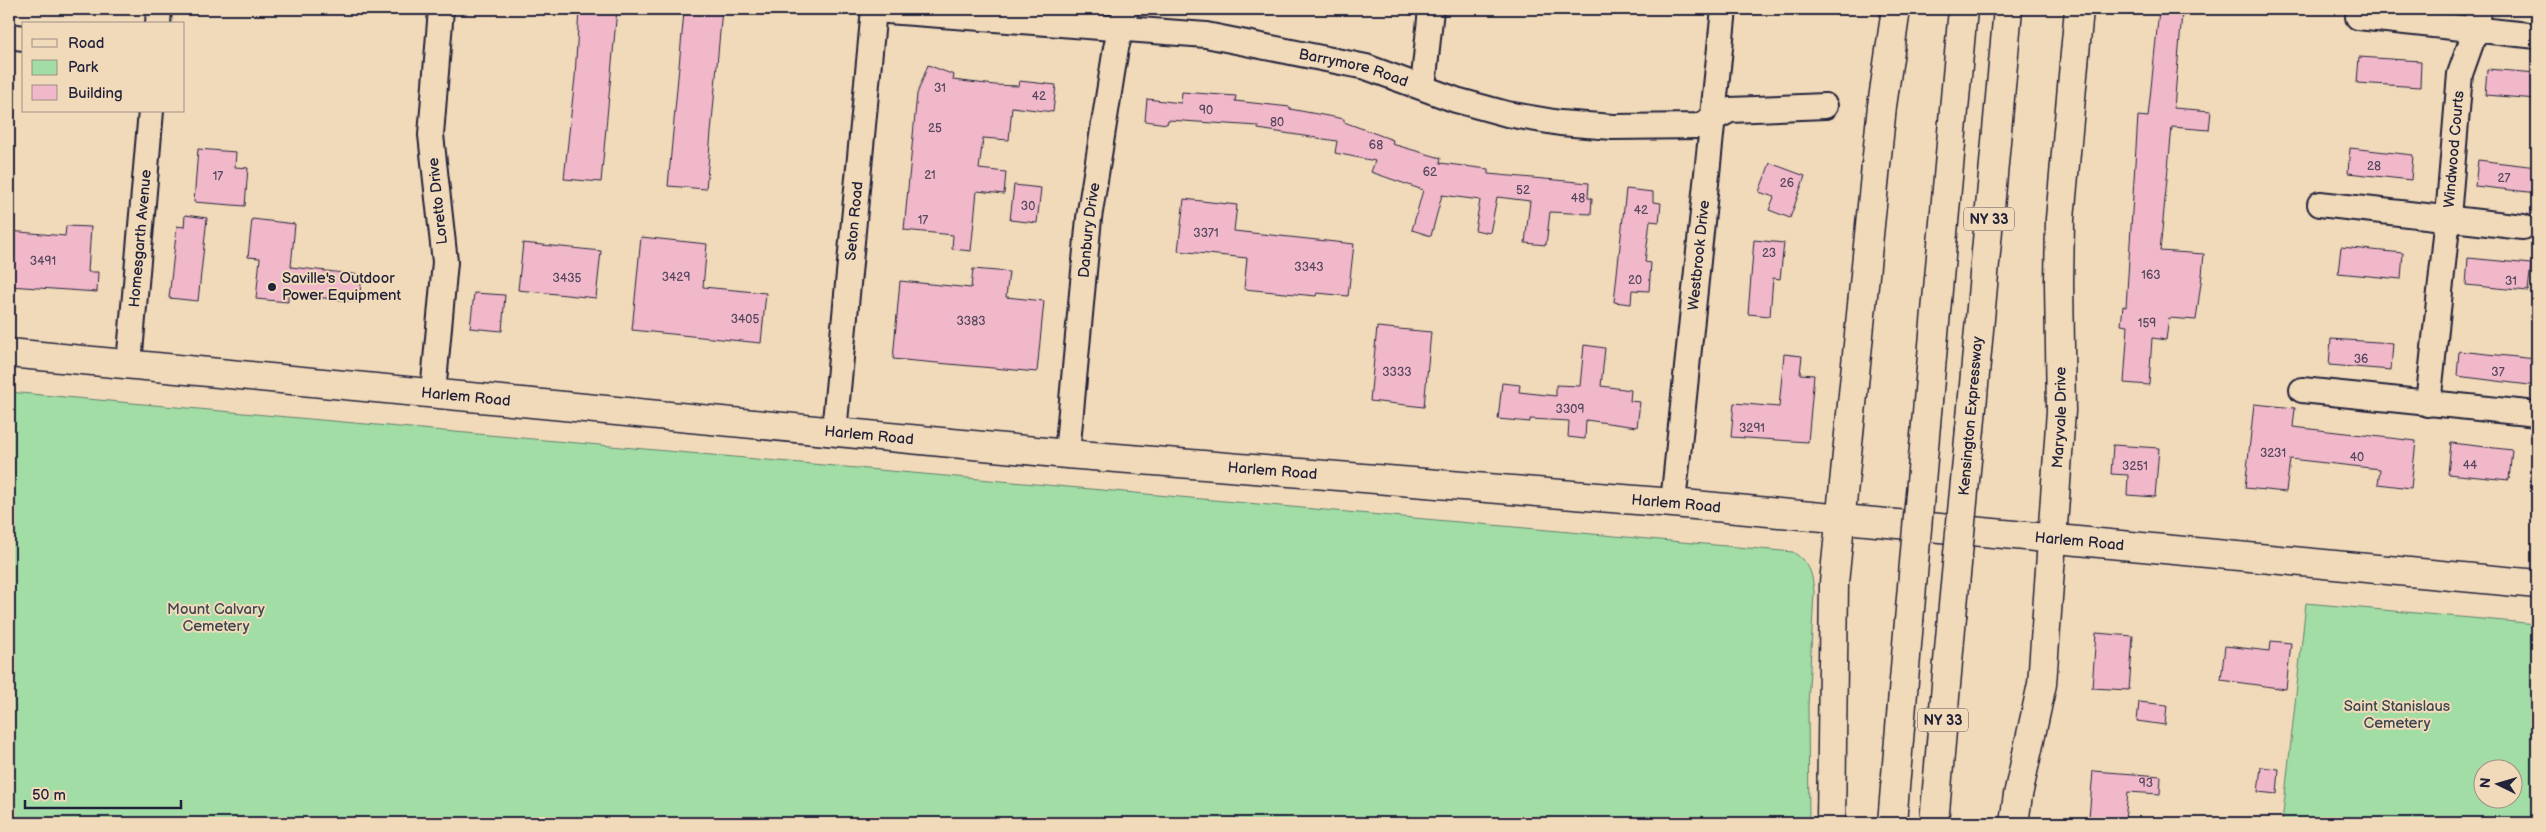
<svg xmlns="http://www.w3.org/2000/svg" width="2546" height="832" viewBox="0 0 2546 832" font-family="'Balsamiq Sans',sans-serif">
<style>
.green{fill:#a1dda4;stroke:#628070;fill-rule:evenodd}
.building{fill:#f1b8ca;stroke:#22223b}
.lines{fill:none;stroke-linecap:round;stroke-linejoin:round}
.street-casing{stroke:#22223b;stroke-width:28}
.secondary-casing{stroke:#22223b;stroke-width:31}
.highway-casing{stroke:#22223b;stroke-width:31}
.street{stroke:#f1daba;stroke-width:24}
.secondary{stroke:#f1daba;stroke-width:28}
.highway{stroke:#f1daba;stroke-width:28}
.highway-bridge-casing{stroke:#22223b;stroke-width:31;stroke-linecap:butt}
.highway-bridge{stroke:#f1daba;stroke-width:28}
.poi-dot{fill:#22223b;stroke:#f1daba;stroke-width:2}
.labels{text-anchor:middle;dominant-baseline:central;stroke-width:4;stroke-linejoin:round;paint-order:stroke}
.number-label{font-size:12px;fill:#56485f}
.shield{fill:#f1daba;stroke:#605961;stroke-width:1}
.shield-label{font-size:14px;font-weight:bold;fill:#22223b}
.street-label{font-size:15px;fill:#22223b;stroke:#f1daba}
.poi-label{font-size:15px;fill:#22223b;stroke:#f1daba;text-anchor:start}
.park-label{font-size:15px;fill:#3b4750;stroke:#f1daba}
</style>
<rect width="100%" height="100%" fill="#f1daba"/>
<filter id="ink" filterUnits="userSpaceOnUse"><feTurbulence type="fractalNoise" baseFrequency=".02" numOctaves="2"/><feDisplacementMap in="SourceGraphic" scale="10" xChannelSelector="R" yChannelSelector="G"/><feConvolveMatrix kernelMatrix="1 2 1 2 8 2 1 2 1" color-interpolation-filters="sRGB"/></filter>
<g filter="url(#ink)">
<g class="green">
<path d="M9,392L1793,552C1810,564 1812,571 1814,592L1808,707L1809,823H9Z"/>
<path d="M2306,603L2537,624V823H2282ZM2484,770H2514V800H2484Z"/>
</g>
<g class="building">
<polygon points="579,9 617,9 601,182 564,179 575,77"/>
<polygon points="699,9 722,9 706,189 668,186 684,12 699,13"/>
<polygon points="2159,10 2182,13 2174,108 2211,111 2209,130 2172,127 2160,251 2204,254 2202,275 2196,320 2169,318 2166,340 2152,338 2149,385 2124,383 2128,326 2121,325 2123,306 2126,307 2138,116 2148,117"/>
<polygon points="2359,57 2421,61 2420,87 2357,83"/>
<polygon points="928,65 954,75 953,80 995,85 1018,86 1019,81 1056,85 1053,112 1012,107 1009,140 983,138 979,169 1006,172 1004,194 977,191 971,251 952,249 953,235 904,230 917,94"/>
<polygon points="2487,69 2537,73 2537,99 2485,95"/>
<polygon points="1182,92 1236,96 1235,101 1290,107 1290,109 1344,119 1344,122 1393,140 1392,144 1441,158 1440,163 1488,169 1488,174 1589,183 1588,198 1592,198 1591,214 1550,212 1546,245 1525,243 1530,201 1497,197 1490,233 1475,230 1480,200 1442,195 1431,236 1412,230 1423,190 1371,172 1375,161 1335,153 1337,141 1258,129 1258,126 1168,120 1167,124 1145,121 1147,99 1181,103"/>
<polygon points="2350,148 2413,155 2411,180 2348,173"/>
<polygon points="198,149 236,152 235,167 248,168 245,206 194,202"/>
<polygon points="2478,160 2537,167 2537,193 2475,186"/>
<polygon points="1770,163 1805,176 1790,218 1769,210 1774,197 1759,192"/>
<polygon points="1014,185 1041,188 1037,223 1010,220"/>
<polygon points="1626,189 1653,192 1653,202 1661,203 1659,222 1650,221 1645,262 1651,263 1649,291 1632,290 1631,304 1614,302"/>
<polygon points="1184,199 1237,205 1234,231 1354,244 1348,296 1317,293 1316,296 1244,289 1247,258 1178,251"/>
<polygon points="185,215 207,218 198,301 169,298 177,226 184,227"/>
<polygon points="252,219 295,224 291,267 362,275 359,302 288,294 288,302 256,299 260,258 248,257"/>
<polygon points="66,226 91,227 88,272 98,272 97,292 9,286 9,231 65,236"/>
<polygon points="641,237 707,244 703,287 766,293 761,343 632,330"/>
<polygon points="1754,240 1784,243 1780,279 1773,278 1770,316 1748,314"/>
<polygon points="523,243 601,251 596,298 518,290"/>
<polygon points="2341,247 2403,253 2401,279 2338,273"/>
<polygon points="2468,258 2531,264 2528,291 2466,285"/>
<polygon points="973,269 1009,272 1006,297 1044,301 1037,372 893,359 900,281 971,288"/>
<polygon points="474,293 505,295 502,331 470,328"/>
<polygon points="1377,327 1431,332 1424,407 1370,401"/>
<polygon points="2331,339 2393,343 2391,370 2329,365"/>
<polygon points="1584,345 1605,348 1601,386 1631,390 1630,401 1640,402 1637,427 1586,420 1585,439 1568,437 1569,421 1530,419 1530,422 1498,419 1502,383 1520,385 1519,392 1556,396 1556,385 1580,386"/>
<polygon points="2459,351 2536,359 2537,386 2457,376"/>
<polygon points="1784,354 1802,356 1800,374 1814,375 1808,442 1731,437 1734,403 1779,407"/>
<polygon points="2254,404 2295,408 2293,427 2416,441 2411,488 2378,484 2380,469 2290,459 2286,492 2245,488"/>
<polygon points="2451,443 2512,450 2509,480 2448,474"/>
<polygon points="2113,445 2159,448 2155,497 2127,495 2128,475 2111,474"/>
<polygon points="2096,633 2133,636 2129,690 2092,688"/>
<polygon points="2271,641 2291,643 2286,689 2221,680 2225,646 2270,651"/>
<polygon points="2139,702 2167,705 2165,725 2137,721"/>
<polygon points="2261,767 2279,769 2277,794 2258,792"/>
<polygon points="2093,771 2161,776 2160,794 2128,792 2125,820 2089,818"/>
</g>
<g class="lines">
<g class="street-casing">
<g id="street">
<path id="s1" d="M874,10L1206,35L1366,67L1456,100L1507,114L1560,123L1613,127L1699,126L1730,110L1825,106"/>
<polyline points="2358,17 2537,36"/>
<polyline points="158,24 159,9"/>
<polyline points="9,36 24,38"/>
<polyline points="1423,87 1431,9"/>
<polyline points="2320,204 2523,227"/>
<path id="s2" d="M129,364L151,111"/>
<polyline points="2302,390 2537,414"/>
<polyline points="433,393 445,262 431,135 441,9"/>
<path id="s3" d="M2428,404L2448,217L2460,74L2476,29L2478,9"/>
<path id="s4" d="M834,432L874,9"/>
<path id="s5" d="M1067,454L1089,218L1116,48L1126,9"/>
<path id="s6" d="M1673,503L1724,9"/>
</g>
</g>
<g class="secondary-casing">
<g id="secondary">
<path id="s7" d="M9,353L1067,454L1673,503L2537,584"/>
<path id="s8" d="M2014,823L2018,795L2042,684L2061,411L2059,283L2060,219L2079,9"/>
</g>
</g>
<g class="highway-casing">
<g id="highway">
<polyline points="1926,424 1963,9"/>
<polyline points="1970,429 2008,9"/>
<polyline points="1831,823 1834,583 1882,106 1896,9"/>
<polyline points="1892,823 1909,621"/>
<polyline points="1934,823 1952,616"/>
</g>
</g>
<use href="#street" class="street"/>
<use href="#secondary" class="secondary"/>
<use href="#highway" class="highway"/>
<g class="highway-bridge-casing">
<g id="highway-bridge">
<polyline points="1952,616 1970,429"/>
<polyline points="1909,621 1926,424"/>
</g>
</g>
<use href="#highway-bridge" class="highway-bridge"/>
</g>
</g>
<circle class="poi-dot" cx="272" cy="287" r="5"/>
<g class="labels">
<g class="number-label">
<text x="940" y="88">31</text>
<text x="1039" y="96">42</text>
<text x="1206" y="110">90</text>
<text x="1277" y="122">80</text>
<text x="935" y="128">25</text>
<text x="1376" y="145">68</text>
<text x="2374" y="166">28</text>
<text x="1430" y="172">62</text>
<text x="930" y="175">21</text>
<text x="218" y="176">17</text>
<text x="2504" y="178">27</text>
<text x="1787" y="183">26</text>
<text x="1523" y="190">52</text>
<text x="1578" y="198">48</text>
<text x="1028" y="206">30</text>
<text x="1641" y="210">42</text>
<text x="923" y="220">17</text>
<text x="1206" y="233">3371</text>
<text x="1769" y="253">23</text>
<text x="43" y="261">3491</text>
<text x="1309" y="267">3343</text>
<text x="2151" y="275">163</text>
<text x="676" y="277">3429</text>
<text x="567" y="278">3435</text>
<text x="1635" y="280">20</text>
<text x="2511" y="281">31</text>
<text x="745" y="319">3405</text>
<text x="971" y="321">3383</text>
<text x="2147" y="323">159</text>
<text x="2361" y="359">36</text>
<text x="1397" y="372">3333</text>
<text x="2498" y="372">37</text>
<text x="1570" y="409">3309</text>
<text x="1752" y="428">3291</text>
<text x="2273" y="453">3231</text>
<text x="2357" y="457">40</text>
<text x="2470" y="465">44</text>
<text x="2135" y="466">3251</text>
<text x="2146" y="783">93</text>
</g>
<g class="shield">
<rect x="1964" y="207.5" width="50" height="23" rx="4"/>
<rect x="1918" y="708.5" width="50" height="23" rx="4"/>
</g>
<g class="shield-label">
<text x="1989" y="219">NY 33</text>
<text x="1943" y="720">NY 33</text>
</g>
<g class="street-label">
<text stroke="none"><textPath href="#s1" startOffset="484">Barrymore Road</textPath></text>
<text stroke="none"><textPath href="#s3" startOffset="256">Windwood Courts</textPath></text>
<text transform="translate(438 201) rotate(-96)">Loretto Drive</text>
<text stroke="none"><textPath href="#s4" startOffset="212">Seton Road</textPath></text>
<text stroke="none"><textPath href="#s5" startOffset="225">Danbury Drive</textPath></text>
<text stroke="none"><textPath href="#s2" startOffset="126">Homesgarth Avenue</textPath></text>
<text stroke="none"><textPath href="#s6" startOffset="249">Westbrook Drive</textPath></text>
<text stroke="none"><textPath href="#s7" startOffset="459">Harlem Road</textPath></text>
<text transform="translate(1971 416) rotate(-85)">Kensington Expressway</text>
<text stroke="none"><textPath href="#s8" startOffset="409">Maryvale Drive</textPath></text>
<text stroke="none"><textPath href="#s7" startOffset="864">Harlem Road</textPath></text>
<text stroke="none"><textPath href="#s7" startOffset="1269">Harlem Road</textPath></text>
<text stroke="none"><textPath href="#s7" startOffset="1674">Harlem Road</textPath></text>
<text stroke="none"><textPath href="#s7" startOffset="2079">Harlem Road</textPath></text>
</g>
<g class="poi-label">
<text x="282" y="278">Saville's Outdoor<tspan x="282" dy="17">Power Equipment</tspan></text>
</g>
<g class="park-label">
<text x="216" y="609">Mount Calvary<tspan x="216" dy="17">Cemetery</tspan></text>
<text x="2397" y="706">Saint Stanislaus<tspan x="2397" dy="17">Cemetery</tspan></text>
</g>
</g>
<rect width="2546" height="832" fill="none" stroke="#f1daba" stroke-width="30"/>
<rect x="15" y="15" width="2516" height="802" fill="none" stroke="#22223b" stroke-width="2" filter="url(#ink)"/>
<rect x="22" y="22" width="162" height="90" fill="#f1daba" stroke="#9e9087"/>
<rect x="32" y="39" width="25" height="8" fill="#f1daba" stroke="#9e9087"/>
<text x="68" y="48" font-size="15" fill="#22223b">Road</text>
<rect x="32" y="60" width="25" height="15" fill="#a1dda4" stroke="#9e9087"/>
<text x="68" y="72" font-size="15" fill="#22223b">Park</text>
<rect x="32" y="85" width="25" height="15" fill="#f1b8ca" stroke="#9e9087"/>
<text x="68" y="98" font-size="15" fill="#22223b">Building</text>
<g transform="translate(2498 784) rotate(275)"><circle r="24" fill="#f1daba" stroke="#9e9087"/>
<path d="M0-4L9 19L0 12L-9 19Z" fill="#22223b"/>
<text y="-8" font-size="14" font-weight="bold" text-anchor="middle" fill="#22223b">N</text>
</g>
<path d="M25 800v8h156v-8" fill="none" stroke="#22223b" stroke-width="2.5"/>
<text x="32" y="800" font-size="15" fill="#22223b" stroke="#f1daba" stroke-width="4" paint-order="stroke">50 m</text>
</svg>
